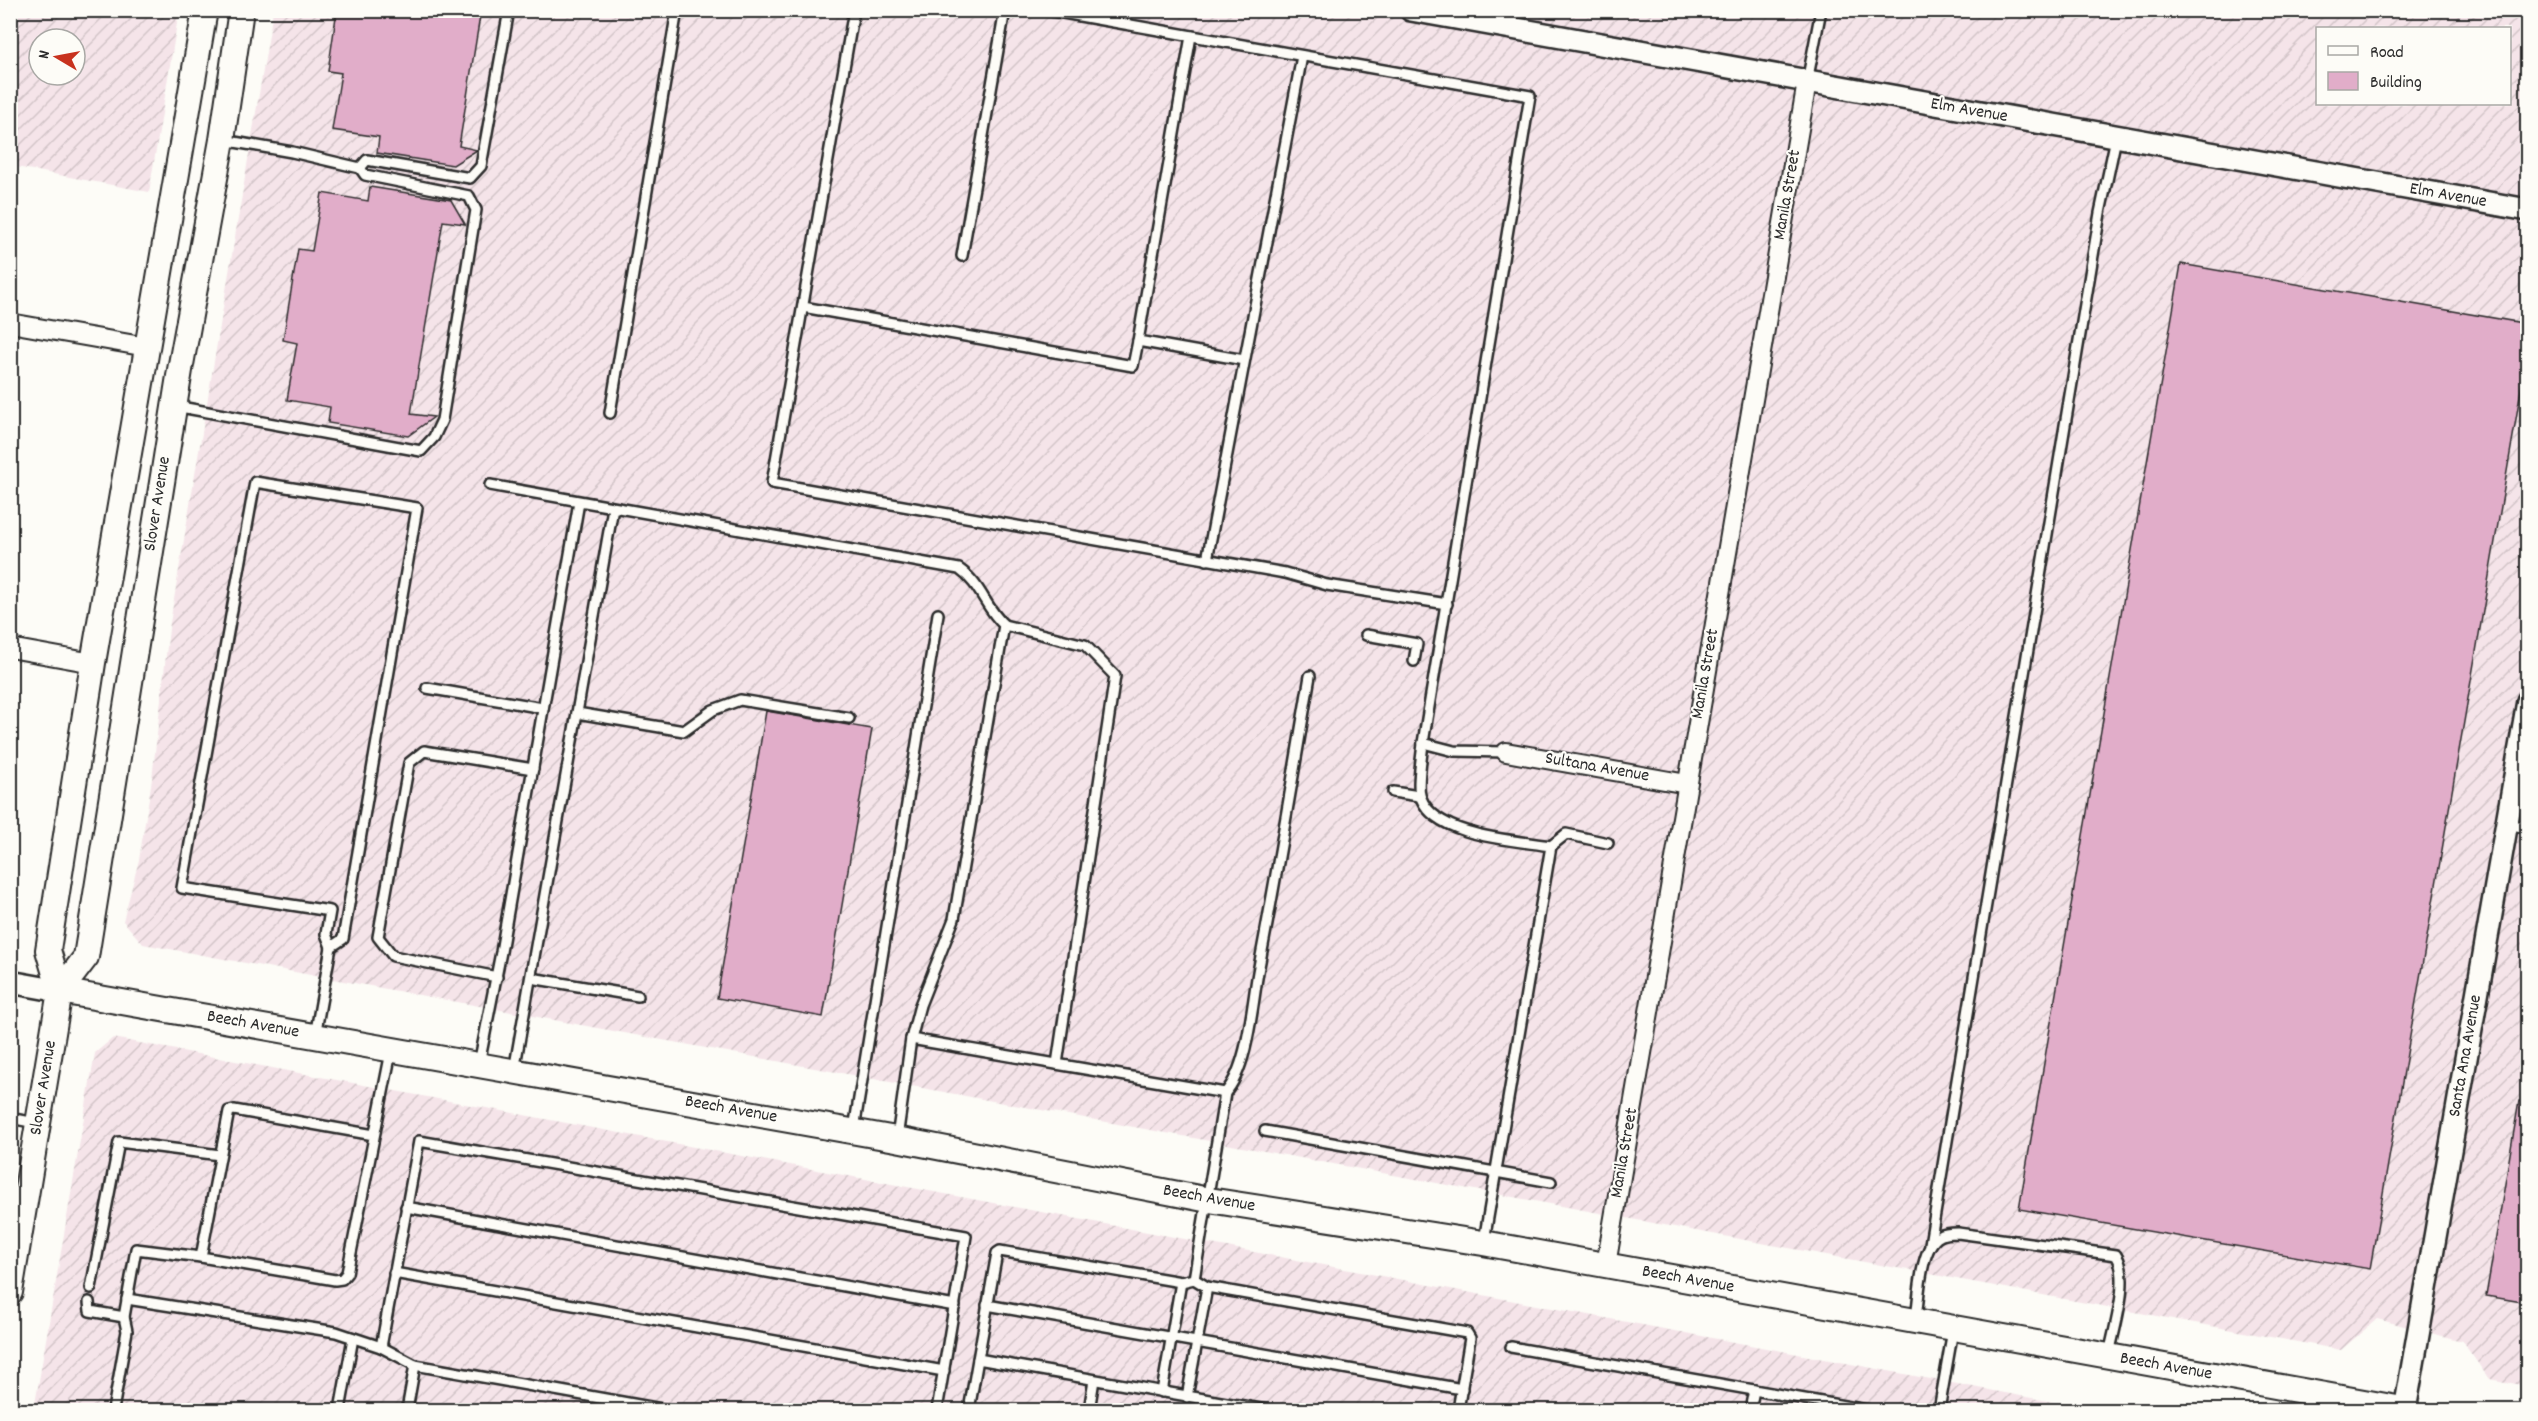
<svg xmlns="http://www.w3.org/2000/svg" width="2538" height="1421" viewBox="0 0 2538 1421" font-family="Dekko,sans-serif">
<style>
.industrial{fill:url(#industrial-furrows);fill-rule:evenodd}
.building{fill:#e1adc9;stroke:#2b2b2b;stroke-width:1.5}
.lines{fill:none;stroke-linecap:round;stroke-linejoin:round}
.service-casing{stroke:#2b2b2b;stroke-width:14}
.minor-casing{stroke:#2b2b2b;stroke-width:22}
.tertiary-casing{stroke:#2b2b2b;stroke-width:26}
.secondary-casing{stroke:#2b2b2b;stroke-width:28}
.service{stroke:#fdfcf7;stroke-width:9}
.minor{stroke:#fdfcf7;stroke-width:18}
.tertiary{stroke:#fdfcf7;stroke-width:21}
.secondary{stroke:#fdfcf7;stroke-width:24}
.labels{text-anchor:middle;dominant-baseline:central;stroke-width:4.5;stroke-linejoin:round;paint-order:stroke}
.street-label{font-size:18px;fill:#2b2b2b;stroke:#fdfcf7}
</style>
<defs>
<pattern id="industrial-furrows" width="10" height="10" patternUnits="userSpaceOnUse" patternTransform="scale(1.5)"><rect width="10" height="10" fill="#f5e4e9"/><path d="M-1 1l2-2M0 10L10 0M9 11l2-2" fill="none" stroke="#d2c4c8"/></pattern>
</defs>
<rect width="100%" height="100%" fill="#fdfcf7"/>
<filter id="ink" filterUnits="userSpaceOnUse"><feTurbulence type="fractalNoise" baseFrequency=".0167" numOctaves="2"/><feDisplacementMap in="SourceGraphic" scale="12" xChannelSelector="R" yChannelSelector="G"/><feConvolveMatrix kernelMatrix="1 2 1 2 8 2 1 2 1" color-interpolation-filters="sRGB"/></filter>
<g filter="url(#ink)">
<g class="industrial">
<path d="M10,11H179L149,192L11,166ZM39,39H75V75H39Z"/>
<path d="M273,11H2527V1386L2489,1379L2462,1341L2377,1319L2341,1350L143,944L123,921L139,860L152,779L169,629ZM2318,28H2510V104H2318Z"/>
<polygon points="113,1038 2096,1410 34,1410 95,1053"/>
</g>
<g class="building">
<polygon points="337,10 481,10 459,146 477,150 453,165 377,153 379,137 332,130 341,73 328,71"/>
<polygon points="370,187 451,200 465,224 443,221 411,414 434,417 408,436 328,423 330,407 287,400 297,343 283,340 298,249 312,251 322,193 368,201"/>
<polygon points="2181,264 2528,324 2528,349 2370,1269 2019,1209"/>
<polygon points="766,711 872,729 823,1017 717,998"/>
<polygon points="2519,1101 2528,1102 2528,1303 2486,1296"/>
</g>
<g class="lines">
<g class="service-casing">
<g id="service">
<polyline points="854,10 772,483 1285,573 1327,585 1447,604"/>
<path d="M1046,10L1530,96L1423,743C1422,756 1416,787 1421,798C1436,837 1515,840 1551,846L1484,1241"/>
<polyline points="1191,36 1138,341 1244,360"/>
<polyline points="1807,82 1821,10"/>
<polyline points="223,140 292,152 360,168 367,160 470,178 481,166 509,10"/>
<polyline points="962,256 1005,10"/>
<polyline points="803,307 1133,366 1138,341"/>
<polyline points="175,406 421,451 434,437 442,420 476,210 469,196 365,175 360,168"/>
<polyline points="610,413 677,10"/>
<polygon points="255,482 417,508 343,939 331,947 326,934 330,911 182,888"/>
<path d="M490,485L959,569C981,584 985,608 1004,625L954,919L920,1005L911,1039L1225,1093C1248,1068 1252,1006 1258,972C1277,874 1293,775 1310,676"/>
<polyline points="1207,560 1302,56"/>
<polyline points="1004,625 1085,645 1115,676 1057,1064"/>
<polyline points="1366,635 1417,644 1414,661"/>
<polyline points="427,688 543,708"/>
<polyline points="577,713 684,731 713,710 740,700 849,718"/>
<polyline points="1423,743 1454,751 1506,752"/>
<polyline points="1393,792 1419,796"/>
<polyline points="2506,824 2528,828"/>
<polyline points="1551,846 1566,834 1608,843"/>
<polyline points="497,977 393,956 378,937 409,763 424,751 533,769"/>
<polyline points="531,978 638,996"/>
<polyline points="315,1036 331,947"/>
<polyline points="479,1064 501,952 579,502"/>
<polyline points="514,1071 613,508"/>
<polyline points="10,1118 36,1123"/>
<polyline points="854,1129 938,614"/>
<polyline points="1265,1131 1551,1182"/>
<polyline points="374,1135 234,1110 229,1111 201,1257 335,1280 342,1279 347,1273 391,1052"/>
<polyline points="897,1138 911,1039"/>
<polyline points="406,1207 955,1306"/>
<polyline points="1930,1244 2100,213 2116,138"/>
<polyline points="394,1273 944,1371"/>
<polyline points="1194,1279 1225,1093"/>
<polyline points="91,1288 119,1142 220,1155"/>
<polyline points="127,1299 336,1332 381,1347 415,1365"/>
<polyline points="89,1302 90,1311 124,1317"/>
<polyline points="987,1305 1462,1389"/>
<path d="M1916,1319C1919,1298 1920,1246 1940,1236C1945,1233 1952,1233 1958,1233L2116,1255C2131,1277 2114,1328 2109,1355"/>
<polyline points="381,1347 419,1141 966,1236 937,1410"/>
<polyline points="1511,1347 1867,1410"/>
<polyline points="978,1359 997,1253 1000,1251 1181,1282 1194,1279 1207,1287 1467,1333 1470,1338 1458,1410"/>
<polyline points="1162,1392 1181,1282"/>
<polyline points="1187,1397 1207,1287"/>
<polyline points="113,1410 127,1331 124,1317 136,1249 201,1257"/>
<polyline points="340,1410 353,1338"/>
<polyline points="407,1410 415,1365 667,1410"/>
<polyline points="969,1410 978,1359 1266,1410"/>
<polyline points="1089,1410 1094,1380"/>
<polyline points="1750,1410 1754,1390"/>
<polyline points="1939,1410 1953,1330"/>
</g>
</g>
<g class="minor-casing">
<g id="minor">
<polyline points="10,323 147,347"/>
<polyline points="10,648 93,663"/>
<polyline points="1506,752 1687,784"/>
<polyline points="1606,1265 1807,82"/>
</g>
</g>
<g class="tertiary-casing">
<g id="tertiary">
<polyline points="1411,10 2528,210"/>
<polyline points="10,982 60,991"/>
<polyline points="2405,1410 2528,701"/>
</g>
</g>
<g class="secondary-casing">
<g id="secondary">
<polyline points="60,991 896,1139 1209,1200 1483,1243 2408,1410"/>
<polyline points="60,991 86,957 180,370 222,140 241,10"/>
<polyline points="10,1292 60,991 48,950 93,663 205,10"/>
</g>
</g>
<use href="#service" class="service"/>
<use href="#minor" class="minor"/>
<use href="#tertiary" class="tertiary"/>
<use href="#secondary" class="secondary"/>
</g>
</g>
<g class="labels">
<g class="street-label">
<text transform="translate(1969 111) rotate(10)">Elm Avenue</text>
<text transform="translate(1788 195) rotate(-80)">Manila Street</text>
<text transform="translate(2448 196) rotate(10)">Elm Avenue</text>
<text transform="translate(158 504) rotate(-81)">Slover Avenue</text>
<text transform="translate(1706 674) rotate(-80)">Manila Street</text>
<text transform="translate(1597 768) rotate(10)">Sultana Avenue</text>
<text transform="translate(253 1025) rotate(10)">Beech Avenue</text>
<text transform="translate(2466 1056) rotate(-80)">Santa Ana Avenue</text>
<text transform="translate(44 1088) rotate(-81)">Slover Avenue</text>
<text transform="translate(731 1110) rotate(10)">Beech Avenue</text>
<text transform="translate(1625 1153) rotate(-80)">Manila Street</text>
<text transform="translate(1209 1199) rotate(10)">Beech Avenue</text>
<text transform="translate(1688 1280) rotate(10)">Beech Avenue</text>
<text transform="translate(2166 1367) rotate(10)">Beech Avenue</text>
</g>
</g>
<rect width="2538" height="1421" fill="none" stroke="#fdfcf7" stroke-width="36"/>
<rect x="18" y="18" width="2502" height="1385" fill="none" stroke="#2b2b2b" stroke-width="2" filter="url(#ink)"/>
<rect x="2316" y="27" width="195" height="78" fill="#fdfcf7" stroke="#a9a8a5" stroke-width="1.5"/>
<rect x="2328" y="46" width="30" height="9" fill="#fdfcf7" stroke="#a9a8a5" stroke-width="1.5"/>
<text x="2370" y="57" font-size="18" fill="#2b2b2b">Road</text>
<rect x="2328" y="72" width="30" height="18" fill="#e1adc9" stroke="#a9a8a5" stroke-width="1.5"/>
<text x="2370" y="87" font-size="18" fill="#2b2b2b">Building</text>
<g transform="translate(57 57) rotate(280)"><circle r="28" fill="#fdfcf7" stroke="#a9a8a5" stroke-width="1.5"/>
<path d="M0-4.5L10 22L0 15L-10 22Z" fill="#c8321e"/>
<text y="-9" font-size="16" font-weight="bold" text-anchor="middle" fill="#2b2b2b">N</text>
</g>
</svg>
